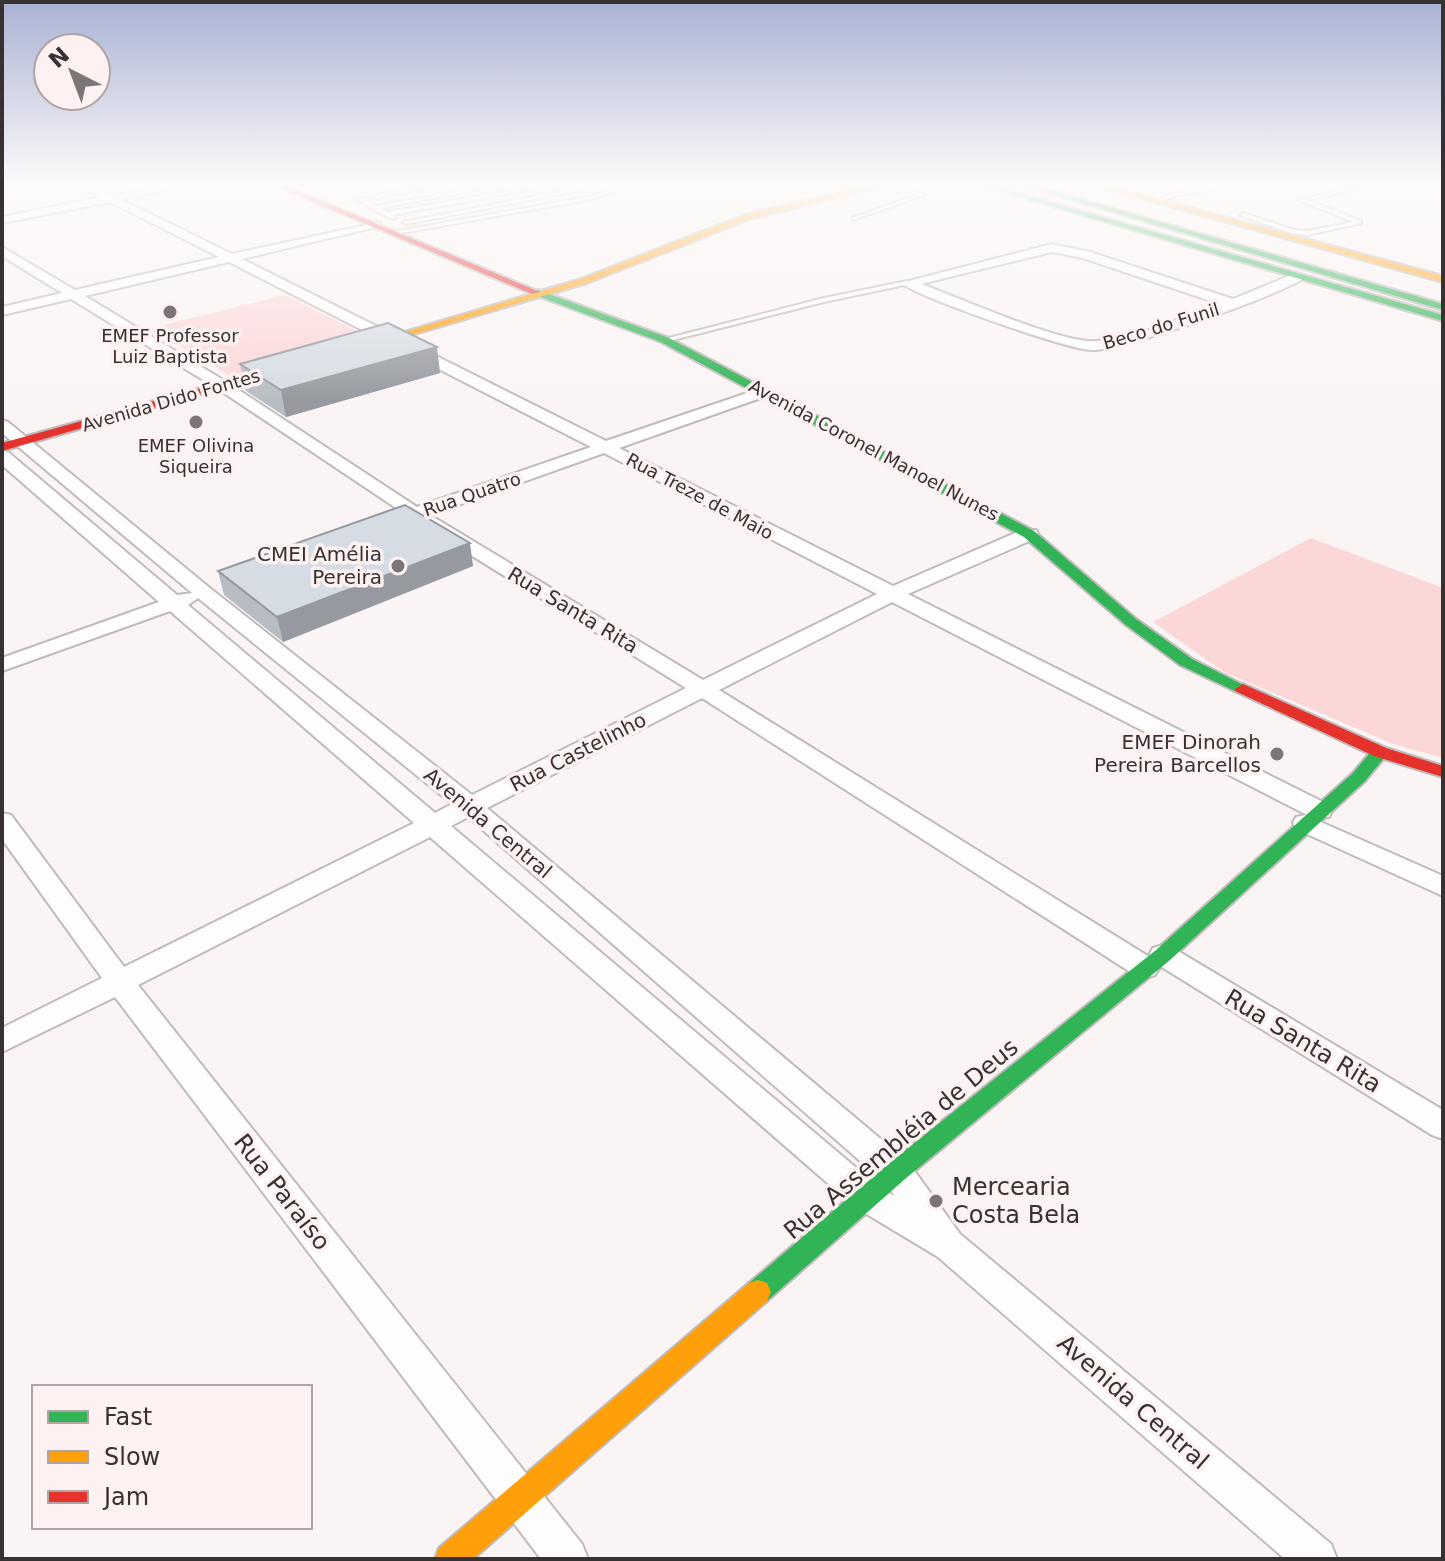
<svg xmlns="http://www.w3.org/2000/svg" width="1445" height="1561" viewBox="0 0 1445 1561" font-family="'DejaVu Sans',sans-serif">
<style>
.green{fill:#fcd7d8}
.lines{fill:none;stroke-linecap:round;stroke-linejoin:round}
.lane-casing{stroke:#c0bbbb;stroke-width:4}
.street-casing{stroke:#c0bbbb;stroke-width:4}
.fast-casing{stroke:#c0bbbb;stroke-width:4}
.slow-casing{stroke:#c0bbbb;stroke-width:4}
.jam-casing{stroke:#c0bbbb;stroke-width:4}
.lane{fill:#fefdfd;fill-rule:evenodd}
.street{fill:#fefdfd;fill-rule:evenodd}
.fast{fill:#30b455;fill-rule:evenodd}
.slow{fill:#ff9f0a;fill-rule:evenodd}
.jam{fill:#e5322d;fill-rule:evenodd}
.wall{fill:#b8bdc4}
.shaded-wall{fill:#969aa0}
.building{fill:#d6dce4;stroke:#969aa0;stroke-width:2}
.poi-dot{fill:#7c7575;stroke:#fef1f1;stroke-width:3}
.labels{text-anchor:middle;dominant-baseline:central;stroke-width:7;stroke-linejoin:round;paint-order:stroke}
.far-street-label{font-size:18px;fill:#373131;stroke:#fef1f1}
.far-poi-label{font-size:18px;fill:#373131;stroke:#fef1f1}
.poi-label{font-size:20px;fill:#373131;stroke:#fef1f1;text-anchor:end}
.street-label{font-size:20px;fill:#373131;stroke:#fef1f1}
.near-street-label{font-size:24px;fill:#373131;stroke:#fef1f1}
.near-poi-label{font-size:24px;fill:#373131;stroke:#fef1f1;text-anchor:start}
</style>
<rect width="100%" height="100%" fill="#fbf4f4"/>
<g class="green">
<polygon points="285,295 371,338 232,377 151,328"/>
<polygon points="1311,538 1443,588 1443,758 1393,744 1224,672 1153,622"/>
</g>
<g class="lines">
<g class="lane-casing">
<g id="lane">
<polygon points="442,183 452,183 365,200 377,206 500,183 510,183 381,208 388,212 555,183 565,183 393,215 396,217 393,219 372,209 357,199"/>
<polygon points="592,183 602,184 615,191 593,199 396,234 393,232 592,196 607,191 598,187 406,224 403,222 593,185"/>
<polygon points="886,183 892,183 925,195 852,220 852,218 917,195"/>
<polygon points="1120,183 1126,183 1137,189 1130,194 1126,194 1130,189 1119,185"/>
<polygon points="1241,183 1252,183 1175,196 1156,203 1153,201 1174,193"/>
<polygon points="1357,183 1363,183 1370,186 1308,200 1361,221 1361,223 1307,235 1291,233 1240,215 1243,213 1294,230 1307,231 1353,222 1299,200 1361,186"/>
<polygon points="907,281 910,283 909,284 824,302 665,342 661,340 824,298"/>
</g>
</g>
<g class="street-casing">
<g id="street">
<path d="M75,183C90,182 97,191 111,194C124,197 174,183 195,183L122,200L232,254L380,222V226L242,259L606,441L759,389H769V395L619,448L893,586L1022,530H1036L1038,534L1036,538L908,594L1329,805L1332,811L1329,817H1311L892,602L719,690L1151,958L1149,955L1153,948L1163,945L1173,948L1443,1110V1139L1432,1135L1157,964L1159,968L1155,975L1145,978L1135,975L702,698L487,808L908,1162L960,1234L1331,1544L1337,1559H1285L938,1257L855,1207L430,837L138,985L582,1544L588,1559H541L115,997L2,1052V1028L102,978L2,839V813L11,815L124,967L414,823L170,611L2,671V658L159,602L2,465V451L8,452L177,595L192,593L2,433V420L8,422L211,589L472,795L686,688L414,520L400,521L397,517L402,512L218,389L71,299L2,315V307L62,293L2,256V247L75,290L219,257L110,202L2,223V217L100,197ZM229,262L591,447L417,507L228,383L85,296ZM604,453L877,594L703,680L430,515ZM198,598L452,804L435,813L188,605ZM468,817L884,1182L895,1196L879,1187L451,826Z"/>
<path d="M1052,244L1090,252L1233,299L1294,274L1305,277C1285,294 1118,352 1091,350C1066,349 918,297 901,283ZM1052,252L1083,258L1220,304C1181,317 1137,339 1096,341C1061,344 958,297 921,284Z"/>
<polygon points="1305,815 1443,876 1443,896 1296,829 1293,823 1296,817"/>
</g>
</g>
<g class="fast-casing">
<g id="fast">
<polygon points="973,183 984,183 1443,315 1443,321"/>
<polygon points="1015,183 1026,183 1443,304 1443,310"/>
<polygon points="532,290 538,290 669,338 1034,531 1136,619 1192,659 1251,689 1249,692 1237,692 1180,665 1126,625 1024,537 661,342 532,294"/>
<polygon points="1380,747 1389,752 1365,781 1170,960 905,1179 767,1301 758,1304 749,1301 745,1292 749,1283 887,1165 1156,950 1353,773 1374,748"/>
</g>
</g>
<g class="slow-casing">
<g id="slow">
<polygon points="880,183 893,183 750,219 587,283 367,348 358,346 581,279 744,215"/>
<polygon points="1086,183 1098,183 1443,276 1443,282"/>
<polygon points="758,1280 767,1283 771,1292 767,1301 473,1559 435,1559 439,1548 749,1283"/>
</g>
</g>
<g class="jam-casing">
<g id="jam">
<polygon points="269,183 279,183 540,292 532,294"/>
<polygon points="281,366 291,368 2,451 2,443"/>
<polygon points="1243,684 1386,748 1443,766 1443,777 1374,756 1237,692 1235,689"/>
</g>
</g>
<use href="#lane" class="lane"/>
<use href="#street" class="street"/>
<use href="#fast" class="fast"/>
<use href="#slow" class="slow"/>
<use href="#jam" class="jam"/>
</g>
<g class="wall">
<polygon points="240,364 440,373 286,417 246,391"/>
<polygon points="473,566 283,642 224,595 218,571"/>
</g>
<g class="shaded-wall">
<polygon points="437,347 440,373 286,417 281,390"/>
<polygon points="470,543 473,566 283,642 277,617"/>
</g>
<g class="building">
<polygon points="388,323 437,347 281,390 240,364"/>
<polygon points="405,505 470,543 277,617 218,571"/>
</g>
<linearGradient id="sky" x2="0" y2="1"><stop stop-color="#a9b2d2"/><stop offset="0.46" stop-color="#fdfafa"/><stop offset="1" stop-color="#fdfafa" stop-opacity="0"/></linearGradient>
<rect width="1445" height="401" fill="url(#sky)"/>
<g class="poi-dot">
<circle cx="170" cy="312" r="8"/>
<circle cx="196" cy="422" r="8"/>
<circle cx="398" cy="566" r="8"/>
<circle cx="1277" cy="754" r="8"/>
<circle cx="936" cy="1201" r="8"/>
</g>
<g class="labels">
<g class="far-street-label">
<text transform="translate(1161 326) rotate(-17)">Beco do Funil</text>
<text transform="translate(171 400) rotate(-16)">Avenida Dido Fontes</text>
<text transform="translate(874 450) rotate(28)">Avenida Coronel Manoel Nunes</text>
<text transform="translate(472 494) rotate(-19)">Rua Quatro</text>
<text transform="translate(700 496) rotate(28)">Rua Treze de Maio</text>
</g>
<g class="far-poi-label">
<text x="170" y="335">EMEF Professor<tspan x="170" dy="21">Luiz Baptista</tspan></text>
<text x="196" y="445">EMEF Olivina<tspan x="196" dy="21">Siqueira</tspan></text>
</g>
<g class="poi-label">
<text x="382" y="554">CMEI Amélia<tspan x="382" dy="23">Pereira</tspan></text>
<text x="1261" y="742">EMEF Dinorah<tspan x="1261" dy="23">Pereira Barcellos</tspan></text>
</g>
<g class="street-label">
<text transform="translate(573 610) rotate(31)">Rua Santa Rita</text>
<text transform="translate(578 752) rotate(-27)">Rua Castelinho</text>
<text transform="translate(488 823) rotate(40)">Avenida Central</text>
</g>
<g class="near-street-label">
<text transform="translate(1303 1041) rotate(31)">Rua Santa Rita</text>
<text transform="translate(901 1139) rotate(-40)">Rua Assembléia de Deus</text>
<text transform="translate(282 1192) rotate(52)">Rua Paraíso</text>
<text transform="translate(1133 1402) rotate(41)">Avenida Central</text>
</g>
<g class="near-poi-label">
<text x="952" y="1187">Mercearia<tspan x="952" dy="28">Costa Bela</tspan></text>
</g>
</g>
<rect width="1445" height="1561" fill="none" stroke="#373131" stroke-width="8"/>
<rect x="32" y="1385" width="280" height="144" fill="#fef1f1" stroke="#aea4a4" stroke-width="2"/>
<rect x="48" y="1411" width="40" height="12" fill="#30b455" stroke="#aea4a4" stroke-width="2"/>
<text x="104" y="1425" font-size="24" fill="#373131">Fast</text>
<rect x="48" y="1451" width="40" height="12" fill="#ff9f0a" stroke="#aea4a4" stroke-width="2"/>
<text x="104" y="1465" font-size="24" fill="#373131">Slow</text>
<rect x="48" y="1491" width="40" height="12" fill="#e5322d" stroke="#aea4a4" stroke-width="2"/>
<text x="104" y="1505" font-size="24" fill="#373131">Jam</text>
<g transform="translate(72 72) rotate(318)"><circle r="38" fill="#fef1f1" stroke="#aea4a4" stroke-width="2"/>
<path d="M0-6L14 30L0 20L-14 30Z" fill="#7c7575"/>
<text y="-12" font-size="22" font-weight="bold" text-anchor="middle" fill="#373131">N</text>
</g>
</svg>
